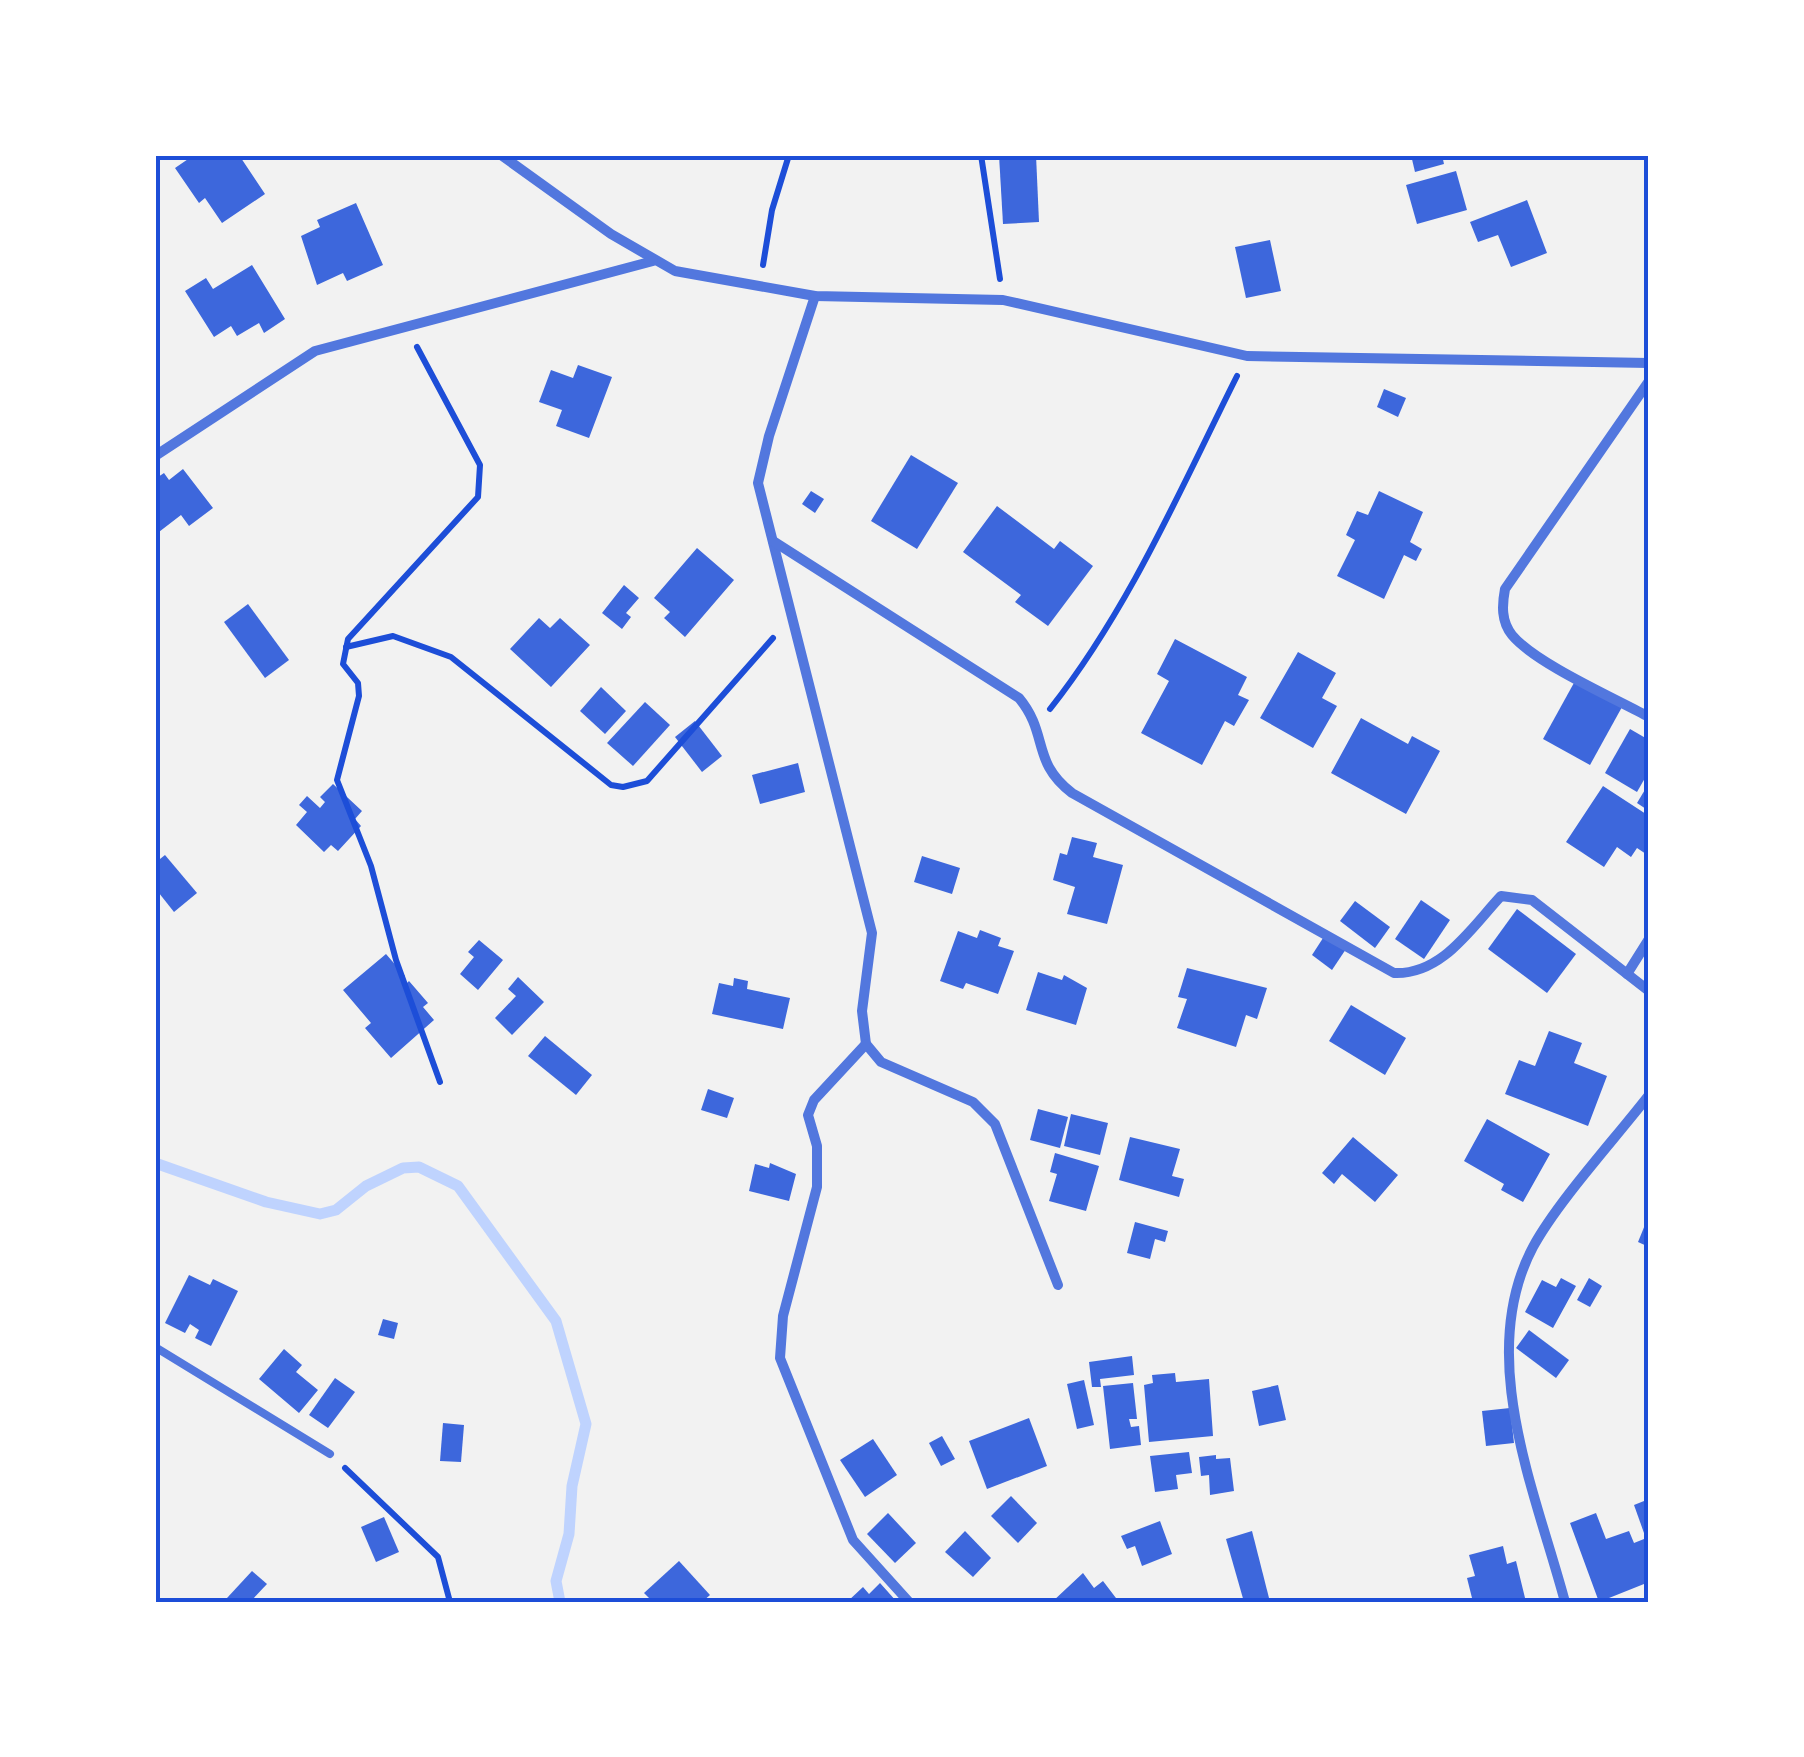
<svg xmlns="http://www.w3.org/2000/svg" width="1804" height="1757" viewBox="0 0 1804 1757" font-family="Roboto,sans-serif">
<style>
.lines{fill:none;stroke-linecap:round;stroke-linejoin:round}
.stream{stroke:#bfd3fe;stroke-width:11}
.building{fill:#3d67dc}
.path{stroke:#1d4ed8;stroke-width:6}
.service{stroke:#5277de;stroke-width:8}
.minor{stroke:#5277de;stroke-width:10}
.neatline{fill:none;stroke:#1d4ed8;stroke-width:4}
</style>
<rect width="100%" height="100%" fill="#f2f2f2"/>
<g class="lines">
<polyline class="stream" points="155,1163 266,1202 320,1214 336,1210 366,1186 403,1168 419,1167 458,1186 556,1321 586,1424 572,1486 569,1534 556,1581 560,1602"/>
</g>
<g class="building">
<polygon points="194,155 239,155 265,194 222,223 205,198 199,203 175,168"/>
<polygon points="999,155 1036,155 1039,222 1003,224"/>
<polygon points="1411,155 1442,155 1444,164 1415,172"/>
<polygon points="1456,171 1467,210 1417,224 1406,185"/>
<polygon points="1527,200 1547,253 1511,267 1498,235 1478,242 1470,222"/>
<polygon points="356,203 383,265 347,281 343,273 317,285 301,236 320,227 317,220"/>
<polygon points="1270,240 1281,291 1246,298 1235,247"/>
<polygon points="252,265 285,319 264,333 259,323 237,336 231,326 214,337 185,291 206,278 213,289"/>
<polygon points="578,365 612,377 589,438 556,426 562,410 539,402 551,370 573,378"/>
<polygon points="1384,389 1406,398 1398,417 1377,407"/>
<polygon points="911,455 958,483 917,549 871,521"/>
<polygon points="183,469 213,508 189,526 181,515 155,535 155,479 164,473 169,480"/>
<polygon points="811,491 824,499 815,513 802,504"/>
<polygon points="1379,491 1423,512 1410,542 1422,549 1416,561 1404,555 1384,599 1337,576 1355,540 1346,535 1357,511 1368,515"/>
<polygon points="997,506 1054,549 1060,541 1093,566 1048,626 1015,602 1021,595 963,552"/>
<polygon points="697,548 734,580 685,637 664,618 670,612 654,598"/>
<polygon points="624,585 639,598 626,613 631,617 622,629 602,613"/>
<polygon points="248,604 289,660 265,678 224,622"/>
<polygon points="539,618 550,628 560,618 590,645 551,687 510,649"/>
<polygon points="1175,639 1247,677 1238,695 1249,700 1234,726 1225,721 1202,765 1141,733 1169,681 1157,674"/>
<polygon points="1298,652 1336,673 1322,698 1337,706 1313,748 1260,718"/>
<polygon points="1575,681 1622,707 1590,765 1543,739"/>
<polygon points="601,687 626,711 605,734 580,711"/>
<polygon points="645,702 670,725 633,766 607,743"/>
<polygon points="1361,718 1408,744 1412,736 1440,751 1406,814 1331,773"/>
<polygon points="695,721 722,756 702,772 675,737"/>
<polygon points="1630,729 1649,740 1649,771 1637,792 1605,773"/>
<polygon points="798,763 805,792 760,804 752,775"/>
<polygon points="1649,783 1649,811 1637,803"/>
<polygon points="333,784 362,811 355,819 361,826 338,851 331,845 324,852 296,825 307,812 299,805 307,796 320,808 325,802 320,797"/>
<polygon points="1603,786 1649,816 1649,856 1637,848 1631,857 1617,847 1604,867 1566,842"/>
<polygon points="1072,837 1097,843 1093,857 1123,865 1107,924 1067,914 1075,887 1053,880 1060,853 1067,855"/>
<polygon points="165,855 197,893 174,912 155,888 155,863"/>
<polygon points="922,856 960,868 952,894 914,882"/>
<polygon points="1421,900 1450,920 1424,959 1395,939"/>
<polygon points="1355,901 1390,927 1375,948 1340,921"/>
<polygon points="1517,909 1576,954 1547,993 1488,949"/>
<polygon points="980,930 1001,938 998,946 1014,951 998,994 966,983 963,989 940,981 958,931 977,938"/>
<polygon points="1325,935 1346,949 1332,970 1312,955"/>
<polygon points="479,940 503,960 478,990 460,974 474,957 468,952"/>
<polygon points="386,954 405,976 405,985 409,981 428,1003 423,1007 434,1020 391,1058 365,1028 371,1023 343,990"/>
<polygon points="1187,968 1267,988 1257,1019 1246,1015 1236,1047 1177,1028 1187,999 1178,997"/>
<polygon points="1038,972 1062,980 1064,975 1087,988 1076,1025 1026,1010"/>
<polygon points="518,977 544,1002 512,1035 495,1018 516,996 508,989"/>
<polygon points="734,978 748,981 747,989 790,998 783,1029 712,1014 719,983 733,986"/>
<polygon points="1351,1005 1406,1038 1385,1075 1329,1041"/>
<polygon points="1549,1031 1582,1043 1574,1063 1607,1076 1588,1126 1505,1094 1519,1060 1535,1066"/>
<polygon points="545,1036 592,1075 576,1095 528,1056"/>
<polygon points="708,1089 734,1098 727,1118 701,1110"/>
<polygon points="1038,1109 1068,1117 1060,1148 1030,1140"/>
<polygon points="1071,1114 1108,1123 1100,1155 1064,1146"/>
<polygon points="1487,1119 1550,1154 1523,1202 1501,1190 1504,1184 1464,1161"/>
<polygon points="1130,1137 1180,1149 1172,1176 1184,1179 1179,1197 1119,1180"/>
<polygon points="1353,1137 1398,1175 1375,1202 1342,1174 1334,1184 1322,1173"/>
<polygon points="1055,1153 1099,1166 1086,1211 1049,1201 1057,1174 1050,1172"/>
<polygon points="770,1163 796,1174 789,1201 749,1191 755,1164 769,1168"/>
<polygon points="1649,1215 1649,1247 1638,1242"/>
<polygon points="1135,1222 1168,1231 1165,1242 1155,1239 1150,1259 1127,1253"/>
<polygon points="189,1275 210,1285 213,1279 238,1291 211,1346 195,1338 199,1330 190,1324 185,1333 165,1323"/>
<polygon points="1561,1278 1576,1286 1553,1328 1525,1312 1542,1280 1556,1287"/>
<polygon points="1589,1278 1602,1286 1590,1307 1577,1300"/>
<polygon points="383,1319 398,1323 394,1339 378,1335"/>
<polygon points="1529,1330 1569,1360 1556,1378 1516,1348"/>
<polygon points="284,1349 302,1365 296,1372 318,1390 299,1413 259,1379"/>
<polygon points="1132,1356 1134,1375 1100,1379 1101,1387 1092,1387 1089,1362"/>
<polygon points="1175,1373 1176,1382 1209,1379 1213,1436 1149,1442 1144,1385 1153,1383 1152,1375"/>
<polygon points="335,1378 355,1392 328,1428 309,1415"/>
<polygon points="1084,1380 1094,1425 1077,1429 1067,1384"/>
<polygon points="1133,1383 1137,1419 1129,1419 1131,1427 1139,1426 1141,1445 1110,1449 1103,1386"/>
<polygon points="1278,1385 1286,1420 1259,1426 1252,1391"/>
<polygon points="1510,1408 1514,1443 1486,1446 1482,1411"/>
<polygon points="1029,1418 1047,1466 987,1489 969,1441"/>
<polygon points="443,1423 464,1425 461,1462 440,1461"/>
<polygon points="942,1436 955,1459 941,1466 929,1443"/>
<polygon points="873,1439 897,1475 865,1497 840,1460"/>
<polygon points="1189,1452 1192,1473 1176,1475 1178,1489 1155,1492 1150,1456"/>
<polygon points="1216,1455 1216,1459 1230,1458 1234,1491 1210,1495 1209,1475 1201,1476 1199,1457"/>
<polygon points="1011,1496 1037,1523 1018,1543 991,1516"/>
<polygon points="1649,1499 1649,1531 1644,1533 1634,1505"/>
<polygon points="888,1513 916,1543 895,1563 867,1534"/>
<polygon points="1596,1513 1606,1539 1629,1531 1634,1543 1649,1537 1649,1582 1599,1602 1570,1523"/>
<polygon points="384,1517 399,1552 376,1562 361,1527"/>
<polygon points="1160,1521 1172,1554 1142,1566 1135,1546 1127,1549 1121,1536"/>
<polygon points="965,1531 991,1558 973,1577 945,1552"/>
<polygon points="1252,1531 1269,1598 1244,1602 1226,1539"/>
<polygon points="1503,1546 1507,1564 1516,1561 1526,1602 1473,1602 1467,1578 1475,1576 1469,1555"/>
<polygon points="679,1561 710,1595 702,1602 653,1602 644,1593"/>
<polygon points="252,1571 267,1584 250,1602 231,1602 227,1598"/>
<polygon points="1083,1573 1094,1588 1103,1581 1119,1602 1052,1602"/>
<polygon points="880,1583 897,1602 847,1602 863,1587 869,1594"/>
</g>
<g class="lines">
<g class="path">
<polyline points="981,155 1000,279"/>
<polyline points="763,265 772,210 789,155"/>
<polyline points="417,347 480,465 478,497 348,639 343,664 358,683 359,696 337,780 371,866 396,960 440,1082"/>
<polyline points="346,647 393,636 451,657 611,785 623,787 647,781 773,638"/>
<path d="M1050,709C1129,609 1180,490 1237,376"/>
<polyline points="345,1468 438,1557 450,1602"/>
</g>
<polyline class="service" points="155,1347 330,1454"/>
<g class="minor">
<polyline points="501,155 611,234 675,271 815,296 1003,300 1247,356 1649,363"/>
<polyline points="815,296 769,436 758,483 872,933 862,1011 866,1044 881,1062 973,1102 995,1124 1058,1285"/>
<path d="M1649,381L1505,589C1502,605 1501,621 1512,635C1535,663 1614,698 1649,717"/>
<polyline points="155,456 315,351 653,261"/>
<path d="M773,541L1019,698C1049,734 1031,762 1072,793L1394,973C1442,975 1471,928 1501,896L1532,900L1649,991"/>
<polyline points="1627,974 1649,939"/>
<polyline points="866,1044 814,1100 808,1115 817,1146 817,1187 783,1316 780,1358 853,1540 909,1602"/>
<path d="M1565,1602C1536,1493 1475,1356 1533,1247C1558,1201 1615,1139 1649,1095"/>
</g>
</g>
<rect width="1804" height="1757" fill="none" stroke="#ffffff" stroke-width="315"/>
<rect x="158" y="158" width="1488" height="1442" class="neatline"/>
</svg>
